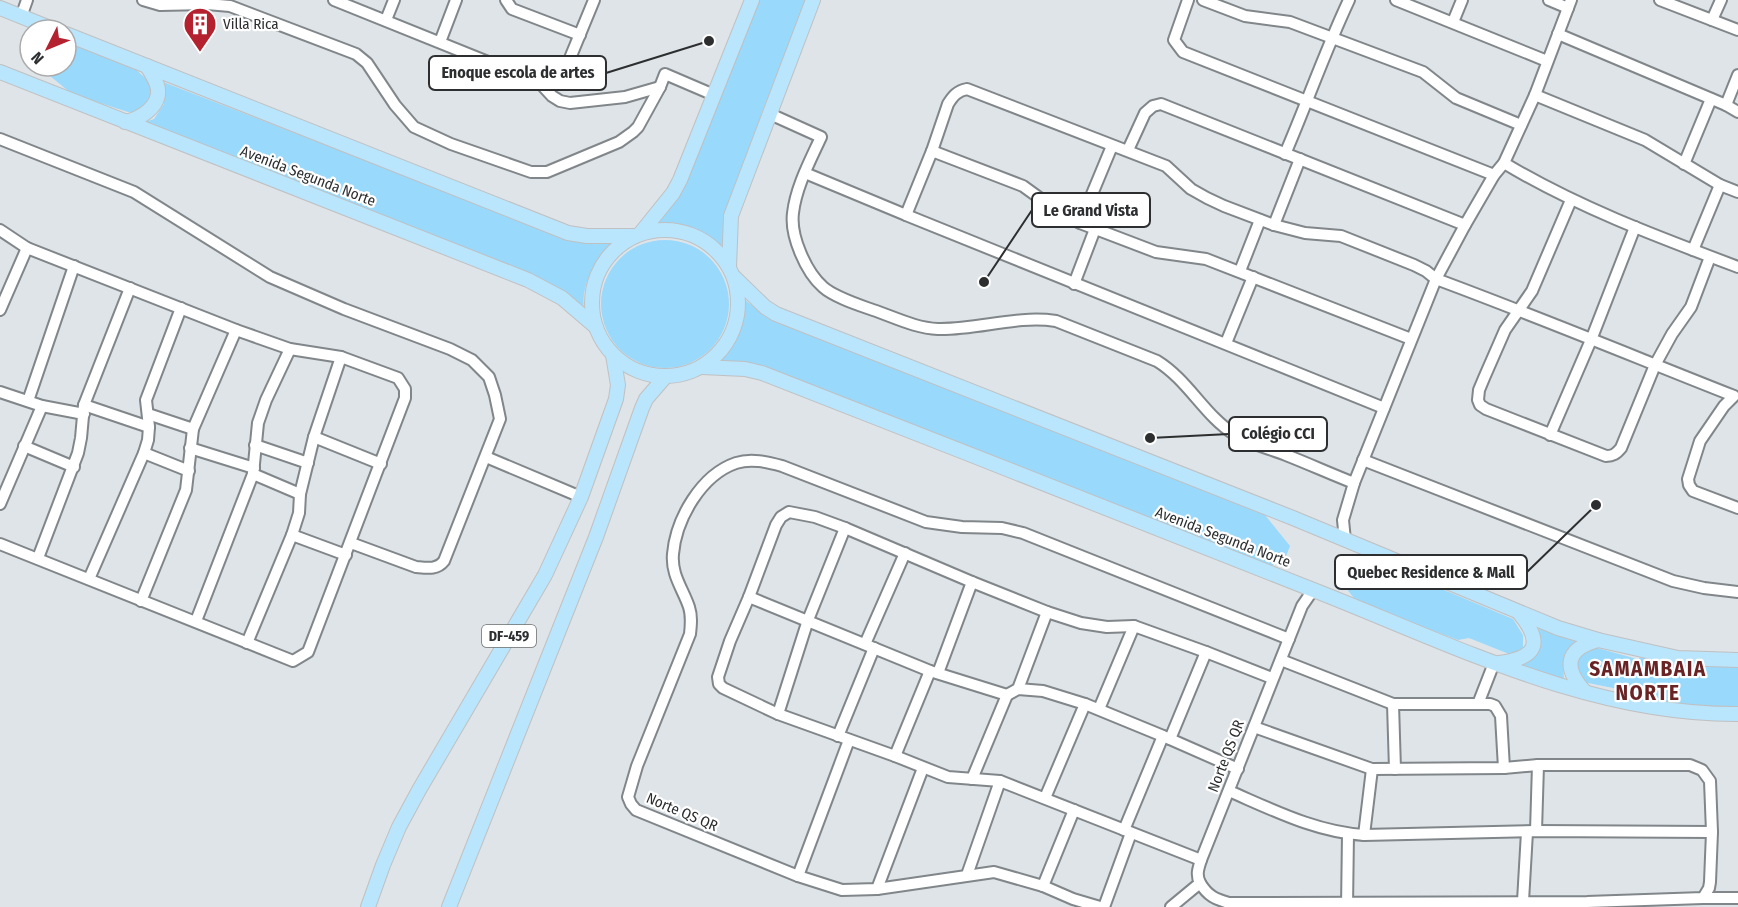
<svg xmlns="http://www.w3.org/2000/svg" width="1738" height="907" viewBox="0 0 1738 907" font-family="'Fira Sans Condensed',sans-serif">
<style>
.green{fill:#99d9fc}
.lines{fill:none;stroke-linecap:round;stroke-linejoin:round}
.minor-casing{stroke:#808689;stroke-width:14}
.major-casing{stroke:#c0c0c1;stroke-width:16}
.minor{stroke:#fff;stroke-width:10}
.major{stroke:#b9e5fd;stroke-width:14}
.labels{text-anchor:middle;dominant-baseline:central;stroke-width:4.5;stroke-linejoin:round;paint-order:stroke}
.shield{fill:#fff;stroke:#6b6d6d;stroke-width:1.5}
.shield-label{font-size:14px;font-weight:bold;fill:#2c2e2f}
.poi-label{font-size:15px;fill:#2c2e2f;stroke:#fff;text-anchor:start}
.street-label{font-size:15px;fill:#2c2e2f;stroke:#fff}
.district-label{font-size:21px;font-weight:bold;letter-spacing:1.5px;fill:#692324;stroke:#fff}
.leader{fill:none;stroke:#2c2e2f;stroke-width:2}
.callout-dot{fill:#2c2e2f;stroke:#fff;stroke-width:2}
.callout{fill:#fff;stroke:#2c2e2f;stroke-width:2}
.callout-label{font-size:16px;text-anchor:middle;font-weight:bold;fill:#2c2e2f}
</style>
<rect width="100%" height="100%" fill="#dfe4e8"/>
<g class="green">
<path d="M757,0H807L762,112L727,220V252C705,231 684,224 654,223Z"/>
<polygon points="66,42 134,68 151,83 152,97 140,114 128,112 72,94 38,66 66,66"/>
<path d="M158,80L550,232L616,240C597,260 578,284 585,314L567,296L142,123L154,119L164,104L162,84Z"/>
<circle cx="665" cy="304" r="64"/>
<path d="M745,300L767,317L781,323L1265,515L1290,546L1286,556L1269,568L755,367L717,365C739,341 741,332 745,300Z"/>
<polygon points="1347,561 1380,563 1513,619 1523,635 1523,649 1514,656 1469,638 1458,640 1357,602 1339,579"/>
<path d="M1539,628L1579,643C1563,653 1563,663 1564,681L1519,665L1540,640Z"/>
<polygon points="1594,647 1637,659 1647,656 1738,664 1738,709 1712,709 1635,698 1628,691 1588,683 1579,677 1576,667 1578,657"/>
</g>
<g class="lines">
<g class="minor-casing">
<g id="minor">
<polyline points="143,0 160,5 207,4 230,6 356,54 367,63 395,105 414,127 451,144 531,172 547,172 619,142 633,132 638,127 660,87 665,74 714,95"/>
<path d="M334,0L540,83C553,84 560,78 566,68L594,0"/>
<polyline points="506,0 512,9 580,35"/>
<polyline points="1188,0 1174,40 1183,52 1494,175"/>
<polyline points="1203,0 1245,16 1290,22 1423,72 1456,98 1521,125"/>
<polyline points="1396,0 1547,61"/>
<polyline points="1549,0 1568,8"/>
<polyline points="1660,0 1738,30"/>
<polyline points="21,17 27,0"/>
<polyline points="386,20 394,0"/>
<polyline points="1712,20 1721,0"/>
<polyline points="1453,22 1462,0"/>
<polyline points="1558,34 1726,105 1738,112"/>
<polyline points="440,42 456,0"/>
<polyline points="540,83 552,96 560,101 570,103 625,97 660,87"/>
<polyline points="1535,95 1645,140 1720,185 1738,192"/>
<polyline points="1726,105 1738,75"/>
<path d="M770,114L821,137C810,161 796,187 793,213C790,236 806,272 823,287C834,297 859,305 873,310C894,317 915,328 938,329C978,330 1016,315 1056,321L1157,361C1188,380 1205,416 1234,434C1250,444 1268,448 1286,455C1309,464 1331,474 1354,483"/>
<path d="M0,139L134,192L270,277L344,309L450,349L472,360L489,377L495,395L500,419L444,561C437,570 427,568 416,567L351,543"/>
<polyline points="1128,150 1145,113 1153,106 1161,104 1465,225"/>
<polyline points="932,151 1023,186 1063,215 1080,223 1112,146"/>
<path d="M1285,154C1307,103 1325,51 1349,0"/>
<path d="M1504,163C1577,207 1658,237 1738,267"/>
<polyline points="1684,164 1711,99"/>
<polyline points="805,173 906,215"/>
<path d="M1571,200L1532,291L1505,330L1484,378L1479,390L1478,400L1480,405L1486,409L1606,456C1613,456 1616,454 1621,448L1655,365L1672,334L1691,307L1710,257"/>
<polyline points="1080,223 1156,252 1206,259 1411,339"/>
<polyline points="1274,225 1300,159"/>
<polyline points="0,230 27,248 236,330 290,349 341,357 398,378 405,389 405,398 308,652 293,661 0,544"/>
<polyline points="1693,250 1720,185"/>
<polyline points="1240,271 1260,220"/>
<polyline points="1074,284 1095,229"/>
<polyline points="0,310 27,248"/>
<polyline points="1226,343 1253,277"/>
<polyline points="0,392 42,406 84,414"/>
<polyline points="28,401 74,266"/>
<polyline points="84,405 149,427"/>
<path d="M1384,408L906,215L932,151L948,104C953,96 957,91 967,89L1166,166L1191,189L1207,198L1224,206L1274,225L1305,233L1341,236L1414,265L1426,271L1436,279C1536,316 1635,357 1734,396L1724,406L1700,441L1688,479L1689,485L1693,491L1738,508"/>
<polyline points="148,414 193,429"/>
<polyline points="1550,435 1591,340 1635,227"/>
<polyline points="314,437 381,464"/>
<polyline points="255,445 308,463"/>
<polyline points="24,446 74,467"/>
<polyline points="190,448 254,468"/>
<polyline points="144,453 189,471"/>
<polyline points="486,457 581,497"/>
<polyline points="1363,460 1673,581 1704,588 1738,592"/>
<polyline points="253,474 300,494"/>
<polyline points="0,504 42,406"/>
<polyline points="292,535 346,555"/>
<polyline points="1345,540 1343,520 1354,483 1436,279 1465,225 1494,175 1504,163 1535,95 1571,0"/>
<polyline points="38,558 78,453 81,438 84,405 130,288"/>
<polyline points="89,579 144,453 148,440 149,427 146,400 181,308"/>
<polyline points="749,597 930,671 1007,695 1018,689 1043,691 1085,704 1163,736 1238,769"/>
<polyline points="141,601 186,490 193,429 236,330"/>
<polyline points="196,621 253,474 258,423 266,400 290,349"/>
<polyline points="247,643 292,535 299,513 300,494 314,437 341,357"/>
<polyline points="865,644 905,553"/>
<polyline points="1281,660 1393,704 1490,704 1495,706 1501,716 1504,768"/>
<polyline points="938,673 972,582"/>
<polyline points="1018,689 1047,612"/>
<polyline points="1393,704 1395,769"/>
<polyline points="1478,704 1494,663"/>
<polyline points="1099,709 1134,626"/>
<polyline points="778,714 808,620 845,528"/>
<polyline points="838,736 874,648"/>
<polyline points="1170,739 1206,652"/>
<polyline points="895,756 930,671"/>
<polyline points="972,779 1007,695"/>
<path d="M1229,791C1273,810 1316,832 1364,835L1536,831L1712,832"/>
<polyline points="1045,798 1085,704"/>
<polyline points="1124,830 1163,736"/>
<polyline points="1536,831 1538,765"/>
<polyline points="1364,835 1372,769"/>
<polyline points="1201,860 1000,781 948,777 895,756 778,714 723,688 719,684 718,677 730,641 749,597 776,525 781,517 789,512 815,517 845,528 972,582 1047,612 1081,623 1107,627 1134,626 1206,652 1272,678"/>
<polyline points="967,875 1000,781"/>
<polyline points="798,876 849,740"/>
<path d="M1200,883C1208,896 1215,899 1229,903L1587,902L1703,898L1709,888L1710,882L1712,832L1710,781L1702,770L1690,765H1538L1504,768L1372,769L1254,727"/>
<polyline points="1043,886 1074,810"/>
<polyline points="877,889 923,768"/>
<polyline points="1703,898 1738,898"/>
<polyline points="1523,901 1527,832"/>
<path d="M1100,907L1073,899L1043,886L994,872L877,889L842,890L798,876L636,810L631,804L628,797L637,766L690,634C691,625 692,616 689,607C683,589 671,575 673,554C676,519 701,475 736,463C751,458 767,462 782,466L926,522L962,527L1002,528L1023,533L1289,639"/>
<polyline points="1104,907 1131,833"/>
<path d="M1171,907L1200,883C1196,875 1198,869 1201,860L1302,606L1313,590"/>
<polyline points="1347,907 1348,834"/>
</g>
</g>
<g class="major-casing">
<g id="major">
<polyline points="0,8 55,30"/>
<polyline points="66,34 568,233 587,236 635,236"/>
<polyline points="0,72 528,280 562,298 596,327"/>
<path d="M125,122C140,119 160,107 158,89C157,81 151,73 147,66"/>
<circle cx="665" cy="303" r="73"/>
<polyline points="640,234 673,193 680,180 752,0"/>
<polyline points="729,267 731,216 813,0"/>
<polyline points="734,277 765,307 776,314 1293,518 1558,628 1598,640 1678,658 1738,660"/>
<path d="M702,367L745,369L762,373C947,445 1131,518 1316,591C1451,644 1589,715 1738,714"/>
<path d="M1499,663C1536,658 1544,644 1520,614"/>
<path d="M1585,692C1563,668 1565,649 1598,640"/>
<polyline points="368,907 383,865 399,827 419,790 545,575 581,497 616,399 618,385 613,355"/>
<polyline points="449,907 596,537 642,408 646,399 665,377"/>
</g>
</g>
<use href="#minor" class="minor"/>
<use href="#major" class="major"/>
</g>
<defs>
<g id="building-pin" transform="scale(1.725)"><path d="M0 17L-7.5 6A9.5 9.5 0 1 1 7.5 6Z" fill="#b4222f" stroke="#fff"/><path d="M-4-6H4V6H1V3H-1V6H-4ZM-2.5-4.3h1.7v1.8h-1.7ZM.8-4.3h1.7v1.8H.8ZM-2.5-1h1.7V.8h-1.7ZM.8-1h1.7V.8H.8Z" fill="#fff"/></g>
</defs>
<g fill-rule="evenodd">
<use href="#building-pin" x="200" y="24"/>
</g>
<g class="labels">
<rect class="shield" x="482" y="625" width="54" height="22" rx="4.5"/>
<g class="shield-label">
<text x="509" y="636">DF-459</text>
</g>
<g class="poi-label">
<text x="223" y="24">Villa Rica</text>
</g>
<g class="street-label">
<text transform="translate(308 176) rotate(21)">Avenida Segunda Norte</text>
<text transform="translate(1223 537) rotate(21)">Avenida Segunda Norte</text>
<text transform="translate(1226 756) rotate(-69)">Norte QS QR</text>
<text transform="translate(682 812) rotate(23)">Norte QS QR</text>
</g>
<g class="district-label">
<text x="1648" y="669">SAMAMBAIA<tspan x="1648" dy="24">NORTE</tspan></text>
</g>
</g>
<path class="leader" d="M709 41L606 73M984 282L1032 210M1150 438L1229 434M1596 505L1527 572"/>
<g class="callout-dot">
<circle cx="709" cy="41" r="6"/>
<circle cx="984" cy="282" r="6"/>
<circle cx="1150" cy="438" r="6"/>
<circle cx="1596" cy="505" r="6"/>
</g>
<g class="callout">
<rect x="429" y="56" width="177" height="34" rx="6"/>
<rect x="1032" y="193" width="118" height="34" rx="6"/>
<rect x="1229" y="417" width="98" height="34" rx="6"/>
<rect x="1335" y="555" width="192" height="34" rx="6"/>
</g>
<g class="callout-label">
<text x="518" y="78">Enoque escola de artes</text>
<text x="1091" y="216">Le Grand Vista</text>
<text x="1278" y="439">Colégio CCI</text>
<text x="1431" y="578">Quebec Residence &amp; Mall</text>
</g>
<g transform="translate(48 48) rotate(227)"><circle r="28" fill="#ffffff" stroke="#ababac" stroke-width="1.5"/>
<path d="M0-4.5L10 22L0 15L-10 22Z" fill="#b4222f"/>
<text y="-9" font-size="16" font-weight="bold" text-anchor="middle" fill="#2c2e2f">N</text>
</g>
</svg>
